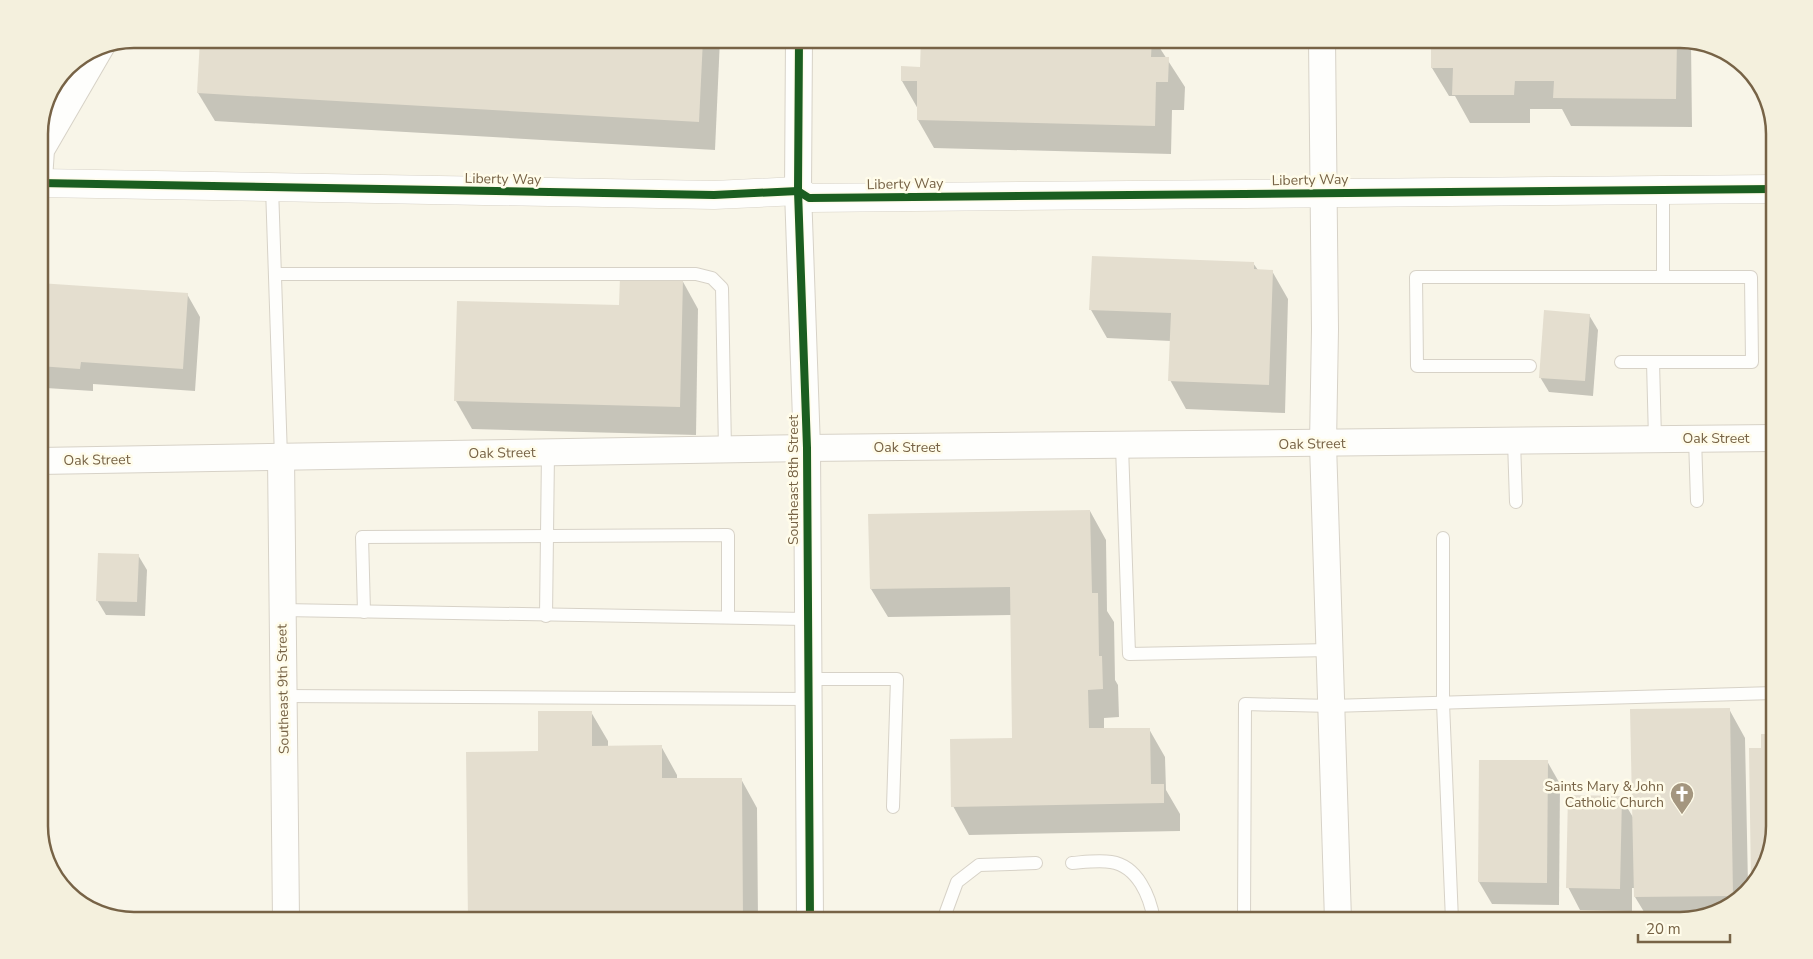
<svg xmlns="http://www.w3.org/2000/svg" width="1813" height="959" viewBox="0 0 1813 959" font-family="'Nunito Sans',sans-serif">
<style>
.shadow{fill:#0003}
.building{fill:#e4decf}
.lines{fill:none;stroke-linecap:round;stroke-linejoin:round}
.service-casing{stroke:#d7d2c7;stroke-width:14}
.minor-casing{stroke:#d7d2c7;stroke-width:28}
.tertiary-casing{stroke:#d7d2c7;stroke-width:29}
.service{stroke:#fefefc;stroke-width:12}
.minor{stroke:#fefefc;stroke-width:26}
.tertiary{stroke:#fefefc;stroke-width:28}
.cycleway-casing{stroke:#fffcea;stroke-width:11}
.cycleway{stroke:#1b5e20;stroke-width:8}
.labels{text-anchor:middle;dominant-baseline:central;stroke-width:5;stroke-linejoin:round;paint-order:stroke}
.street-label{font-size:14px;fill:#776346;stroke:#fffcea}
.poi-label{font-size:14px;fill:#776346;stroke:#fffcea;text-anchor:end}
.rim{fill:none;stroke:#776346;stroke-width:2.5}
</style>
<rect width="100%" height="100%" fill="#f8f5e8"/>
<g class="shadow">
<polygon points="201,39 720,39 715,150 215,121 198,93"/>
<polygon points="922,39 1154,39 1185,87 1184,110 1172,110 1171,154 934,148 918,120 918,109 902,81 921,68"/>
<polygon points="1448,39 1679,39 1691,42 1692,127 1571,126 1562,109 1530,109 1530,123 1470,123 1455,96 1449,96 1432,68 1448,43"/>
<polygon points="1253,263 1258,270 1272,271 1288,299 1285,413 1186,409 1170,380 1171,341 1107,338 1091,310"/>
<polygon points="682,280 698,309 696,435 472,429 456,401 620,307"/>
<polygon points="39,284 187,294 200,317 195,391 93,384 93,391 46,388 39,375"/>
<polygon points="1589,315 1598,330 1593,396 1549,392 1540,377"/>
<polygon points="1090,511 1106,540 1107,611 1114,622 1115,680 1118,685 1119,717 1104,718 1104,729 1149,729 1165,757 1166,790 1180,814 1180,831 969,835 953,806 1014,740 1011,615 888,617 871,589"/>
<polygon points="138,555 147,570 145,616 106,615 97,600"/>
<polygon points="1729,709 1745,738 1748,885 1727,907 1679,920 1649,920 1635,897 1635,888 1632,888 1632,911 1580,910 1568,887 1621,797 1634,819"/>
<polygon points="591,712 608,741 608,747 661,746 677,775 677,780 741,779 757,808 758,920 469,920 467,753 540,752"/>
<polygon points="1762,735 1774,735 1774,825 1764,867 1752,881"/>
<polygon points="1547,761 1560,784 1559,905 1492,904 1479,882"/>
</g>
<g class="building">
<polygon points="200,39 703,39 699,122 197,93"/>
<polygon points="921,39 1152,39 1151,57 1169,57 1168,82 1156,82 1155,126 917,120 917,81 901,81 901,66 920,67"/>
<polygon points="1447,39 1677,39 1676,99 1553,98 1554,81 1515,81 1514,95 1452,95 1453,68 1431,68 1431,41 1447,42"/>
<polygon points="1092,256 1254,262 1254,269 1273,270 1269,385 1168,381 1171,313 1089,310"/>
<polygon points="620,277 683,279 680,407 454,401 457,301 619,305"/>
<polygon points="39,283 188,293 183,369 81,362 80,369 39,366"/>
<polygon points="1544,310 1590,314 1585,381 1539,378"/>
<polygon points="1090,510 1092,593 1098,593 1099,656 1102,656 1103,689 1088,690 1089,728 1150,728 1151,784 1164,784 1164,803 951,807 950,739 1012,738 1010,587 870,589 868,514"/>
<polygon points="98,553 139,554 137,602 96,601"/>
<polygon points="1730,708 1733,896 1634,897 1630,709"/>
<polygon points="538,711 592,711 592,746 662,745 662,778 742,778 743,920 468,920 466,752 538,751"/>
<polygon points="1761,734 1774,734 1774,825 1764,867 1751,882 1749,748 1761,748"/>
<polygon points="1479,760 1548,760 1547,883 1478,882"/>
<polygon points="1568,795 1622,796 1620,889 1566,888"/>
</g>
<g class="lines">
<g class="service-casing">
<g id="service">
<polyline points="62,76 79,86"/>
<polyline points="272,187 281,457"/>
<polyline points="275,274 696,274 712,278 722,288 725,450"/>
<polyline points="1663,277 1663,189"/>
<polyline points="1653,362 1655,439"/>
<polyline points="1530,366 1417,366 1416,277 1751,277 1752,362 1621,362"/>
<polyline points="1695,438 1697,501"/>
<polyline points="1514,441 1516,502"/>
<polyline points="1122,446 1129,654 1329,650"/>
<polyline points="1443,538 1443,703 1452,920"/>
<polyline points="283,610 806,619"/>
<polyline points="364,612 362,537 728,535 728,616"/>
<polyline points="546,616 548,453"/>
<polyline points="807,679 897,679 893,807"/>
<polyline points="283,696 807,699"/>
<polyline points="39,710 39,716"/>
<path d="M1072,863C1085,862 1099,860 1111,862C1138,866 1150,897 1154,920"/>
<polyline points="943,920 957,882 979,865 1036,863"/>
<polyline points="1244,920 1245,704 1331,706 1774,693"/>
</g>
</g>
<g class="minor-casing">
<g id="minor">
<polyline points="799,39 798,191 807,448 810,920"/>
<polyline points="1322,39 1325,329 1323,444 1338,920"/>
<polyline points="39,179 41,150 102,45"/>
<polyline points="281,457 286,920"/>
<polyline points="39,461 807,448 1774,438"/>
</g>
</g>
<g class="tertiary-casing">
<polyline id="tertiary" points="39,183 714,195 798,191 809,198 1774,189"/>
</g>
<use href="#service" class="service"/>
<use href="#minor" class="minor"/>
<use href="#tertiary" class="tertiary"/>
<g class="cycleway-casing">
<g id="cycleway">
<polyline points="799,39 798,191 807,448 810,920"/>
<polyline points="39,183 714,195 798,191 809,198 1774,189"/>
</g>
</g>
<use href="#cycleway" class="cycleway"/>
</g>
<defs>
<g id="church-pin" transform="scale(1.25)"><path d="M0 17L-7.5 6A9.5 9.5 0 1 1 7.5 6Z" fill="#a4967f" stroke="#fffcea"/><path d="M-1.2-6h2.4v3.5h3.3v2.4h-3.3V6h-2.4V-.1h-3.3v-2.4h3.3Z" fill="#fff"/></g>
</defs>
<g fill-rule="evenodd">
<use href="#church-pin" x="1682" y="794"/>
</g>
<g class="labels">
<g class="street-label">
<text transform="translate(503 179) rotate(1)">Liberty Way</text>
<text transform="translate(1310 180) rotate(-1)">Liberty Way</text>
<text transform="translate(905 184) rotate(-1)">Liberty Way</text>
<text x="1716" y="438">Oak Street</text>
<text transform="translate(1312 444) rotate(-1)">Oak Street</text>
<text x="907" y="447">Oak Street</text>
<text transform="translate(502 453) rotate(-1)">Oak Street</text>
<text transform="translate(97 460) rotate(-1)">Oak Street</text>
<text transform="translate(793 480) rotate(-90)">Southeast 8th Street</text>
<text transform="translate(283 689) rotate(-91)">Southeast 9th Street</text>
</g>
<g class="poi-label">
<text x="1664" y="786">Saints Mary &amp; John<tspan x="1664" dy="16">Catholic Church</tspan></text>
</g>
</g>
<path d="M0 0H1813V959H0ZM134 48H1680A86 86 0 0 1 1766 134V826A86 86 0 0 1 1680 912H134A86 86 0 0 1 48 826V134A86 86 0 0 1 134 48Z" fill="#f4f0dd" fill-rule="evenodd"/>
<path class="rim" d="M134 48H1680A86 86 0 0 1 1766 134V826A86 86 0 0 1 1680 912H134A86 86 0 0 1 48 826V134A86 86 0 0 1 134 48Z"/>
<path d="M1638 934v8h92v-8" fill="none" stroke="#776346" stroke-width="2.5"/>
<text x="1646" y="934" font-size="15" fill="#776346" stroke="#fffcea" stroke-width="4" paint-order="stroke">20 m</text>
</svg>
